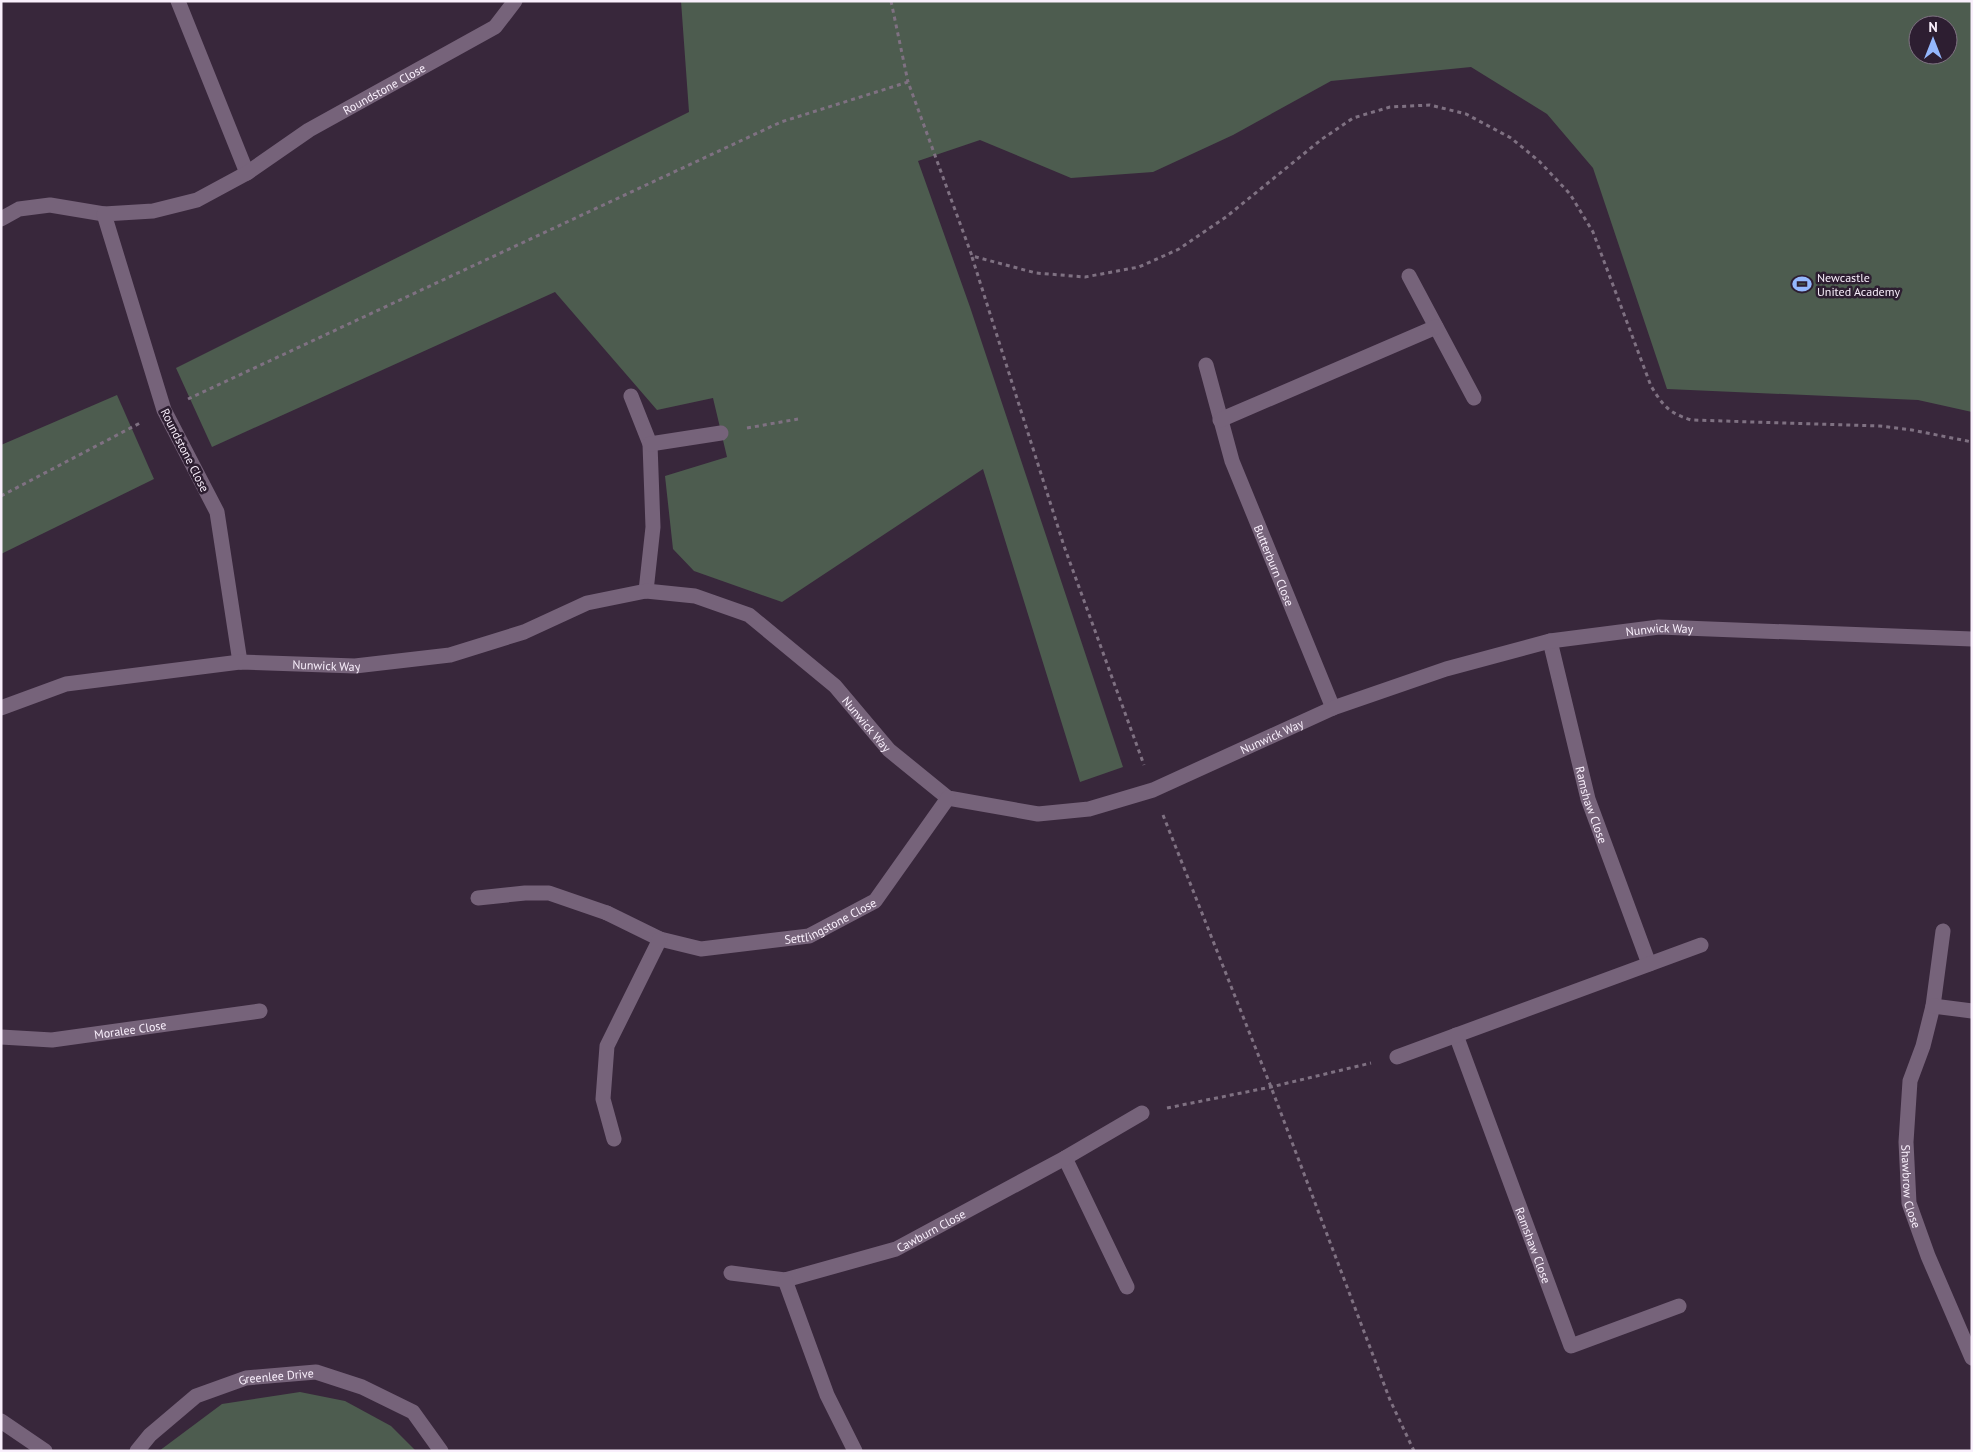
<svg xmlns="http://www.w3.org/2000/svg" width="1973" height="1452" viewBox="0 0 1973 1452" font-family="'PT Sans',sans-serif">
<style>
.green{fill:#4d5c4f;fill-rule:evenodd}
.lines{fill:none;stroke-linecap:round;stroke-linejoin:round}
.path{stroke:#7f7182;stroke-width:3;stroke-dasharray:4 4;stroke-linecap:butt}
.service{stroke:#76637a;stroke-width:15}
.minor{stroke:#76637a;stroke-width:15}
.labels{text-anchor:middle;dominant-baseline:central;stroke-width:5;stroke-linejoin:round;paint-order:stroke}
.street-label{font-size:12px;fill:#f9effc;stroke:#2d1e31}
.poi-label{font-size:12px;fill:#f9effc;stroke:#2d1e31;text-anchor:start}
</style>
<rect width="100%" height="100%" fill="#38273b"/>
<g class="green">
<path d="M681,1H1972V412L1918,400L1667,389L1593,168L1547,114L1471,67L1331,81L1233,135L1153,172L1071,178L980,140L918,161L970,307L1123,767L1080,782L983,469L782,602L694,571L673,549L665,476L727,457L713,398L657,410L555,292L212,447L176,368L689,112ZM1918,25H1948V55H1918Z"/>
<polygon points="117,395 154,479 1,554 1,445"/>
<polygon points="300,1392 345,1401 391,1426 416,1451 159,1451 222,1404"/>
</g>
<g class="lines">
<g class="path">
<polyline points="891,1 908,82"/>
<polyline points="972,257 1064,546 1144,765"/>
<path d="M188,399L781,122L908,82L972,256L1036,273L1085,277L1139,267L1179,249L1226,217L1322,139L1353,118L1390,107L1430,105L1466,114L1511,138L1539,161L1570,194L1593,232L1651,386C1663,406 1669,413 1691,420L1880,426L1912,430L1972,442"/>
<polyline points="747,428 798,419"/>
<polyline points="1,496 140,423"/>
<polyline points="1163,815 1271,1087 1390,1400 1414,1451"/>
<polyline points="1167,1108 1271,1087 1371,1063"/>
</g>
<polyline class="service" points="478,898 525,893 549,893 607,913"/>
<g class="minor">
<polyline points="178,1 247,173"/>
<polyline points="1,219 19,209 50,205 104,214"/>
<polyline points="1409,276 1474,398"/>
<path id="s1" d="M1206,365L1232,461L1333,708"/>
<polyline points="631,396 650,444 653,527 646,591"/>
<polyline points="1220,420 1436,327"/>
<polyline points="650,444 721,433"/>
<path id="s2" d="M1550,641L1588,799L1649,964"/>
<path id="s3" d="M240,662L217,512L164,410L104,214L153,211L197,200L247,173L309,130L495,27L515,1"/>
<path id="s4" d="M1,708L66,684L240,662L355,666L450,655L524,632L587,603L646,591L695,596L749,615L835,686L889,750L948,798L1038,814L1089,809L1153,790L1333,708L1446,669L1550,641L1659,627L1972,639"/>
<path id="s5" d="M607,913L660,939L701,949L809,936L875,901L948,798"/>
<path id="s6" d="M1943,931L1933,1006L1923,1046L1910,1081L1906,1142L1909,1203L1928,1256L1972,1358"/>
<polyline points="1933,1006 1972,1011"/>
<path id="s7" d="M1456,1035L1571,1346L1679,1306"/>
<path id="s8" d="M1,1037L52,1040L260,1011"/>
<polyline points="1397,1057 1701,945"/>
<polyline points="614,1139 603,1099 607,1046 660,939"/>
<polyline points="1065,1158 1127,1287"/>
<path id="s9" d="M731,1273L785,1280L896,1249L1065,1158L1142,1113"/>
<polyline points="785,1280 827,1395 855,1451"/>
<polyline points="1,1421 45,1451"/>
<path id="s10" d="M137,1451L150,1435L196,1396L246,1378L316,1372L362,1387L413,1412L441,1451"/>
</g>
</g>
<defs>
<g id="stadium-bare" transform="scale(1.5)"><path d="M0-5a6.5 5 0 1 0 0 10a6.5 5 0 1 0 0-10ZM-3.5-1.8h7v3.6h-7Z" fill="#94b7fd" stroke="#2d1e31" stroke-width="2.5" paint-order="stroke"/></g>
</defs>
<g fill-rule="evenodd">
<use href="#stadium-bare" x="1802" y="284"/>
</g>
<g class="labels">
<g class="street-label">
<text stroke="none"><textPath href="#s3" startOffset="784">Roundstone Close</textPath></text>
<text transform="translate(185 450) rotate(63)">Roundstone Close</text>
<text stroke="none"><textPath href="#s1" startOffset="212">Butterburn Close</textPath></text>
<text stroke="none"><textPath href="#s4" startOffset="1785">Nunwick Way</textPath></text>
<text stroke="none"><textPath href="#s4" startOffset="331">Nunwick Way</textPath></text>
<text stroke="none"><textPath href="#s4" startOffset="930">Nunwick Way</textPath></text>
<text stroke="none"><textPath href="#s4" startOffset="1380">Nunwick Way</textPath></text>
<text stroke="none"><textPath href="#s2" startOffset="169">Ramshaw Close</textPath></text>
<text stroke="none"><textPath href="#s5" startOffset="235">Settlingstone Close</textPath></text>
<text stroke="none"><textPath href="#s8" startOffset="130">Moralee Close</textPath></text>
<text stroke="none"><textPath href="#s6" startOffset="260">Shawbrow Close</textPath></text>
<text stroke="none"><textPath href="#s9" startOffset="209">Cawburn Close</textPath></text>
<text stroke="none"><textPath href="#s7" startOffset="224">Ramshaw Close</textPath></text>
<text stroke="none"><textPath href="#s10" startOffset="164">Greenlee Drive</textPath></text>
</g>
<g class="poi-label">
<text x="1817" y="277">Newcastle<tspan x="1817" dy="14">United Academy</tspan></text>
</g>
</g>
<rect width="1973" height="1452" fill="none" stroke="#f9effc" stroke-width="5"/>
<g transform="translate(1933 40)"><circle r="24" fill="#2d1e31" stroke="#7f7282"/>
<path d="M0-4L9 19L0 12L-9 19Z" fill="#94b7fd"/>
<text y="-8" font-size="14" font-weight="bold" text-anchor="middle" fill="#f9effc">N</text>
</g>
</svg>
